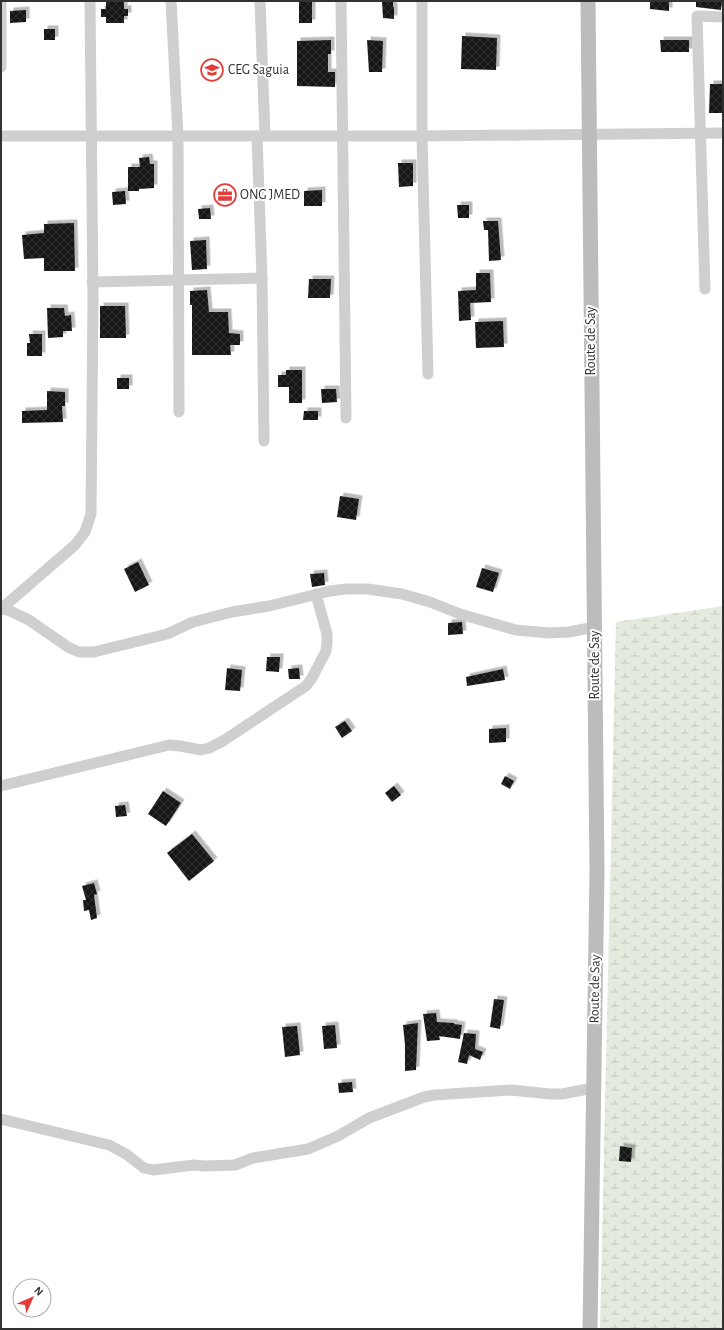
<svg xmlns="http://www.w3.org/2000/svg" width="724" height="1330" viewBox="0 0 724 1330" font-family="'Alegreya Sans',sans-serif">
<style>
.wetland{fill:url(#wetland-marsh)}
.building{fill:url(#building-cross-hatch);filter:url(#shadow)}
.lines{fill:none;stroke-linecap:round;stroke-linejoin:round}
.street{stroke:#cfcfcf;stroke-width:11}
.secondary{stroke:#bcbcbc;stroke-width:15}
.labels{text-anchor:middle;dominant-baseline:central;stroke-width:4;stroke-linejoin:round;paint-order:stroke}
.poi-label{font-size:14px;fill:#323232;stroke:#fff;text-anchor:start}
.street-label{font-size:14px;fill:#323232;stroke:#fff}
</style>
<defs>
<pattern id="wetland-marsh" width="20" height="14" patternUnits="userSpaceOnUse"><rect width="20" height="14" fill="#e4ebde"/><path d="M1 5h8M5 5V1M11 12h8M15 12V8" fill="none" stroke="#c4cabf"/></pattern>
<pattern id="building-cross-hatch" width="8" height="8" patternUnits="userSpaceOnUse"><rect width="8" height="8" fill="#191919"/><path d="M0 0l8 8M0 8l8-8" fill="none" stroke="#323232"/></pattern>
<filter id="shadow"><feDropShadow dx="3.5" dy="-3.5" stdDeviation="0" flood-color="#0004"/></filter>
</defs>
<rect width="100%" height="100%" fill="#fff"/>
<polygon class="wetland" points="723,606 723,1329 600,1329 616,622"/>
<g class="building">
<polygon points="106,1 124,1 124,9 128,9 128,16 124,16 124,23 106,23 106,17 101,17 101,9 106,9"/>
<rect x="299" y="1" width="13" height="22"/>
<polygon points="382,1 393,1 393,7 394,7 394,19 383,18"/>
<polygon points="650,1 669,1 669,11 650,9"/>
<polygon points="696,1 722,1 721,10 696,7"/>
<polygon points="26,10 26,22 10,23 10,11"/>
<rect x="44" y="29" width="11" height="11"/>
<polygon points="462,36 497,38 496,70 461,69"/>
<polygon points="331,40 331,54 328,54 328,72 335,72 335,87 297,86 297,41"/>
<polygon points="367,40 383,41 382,72 369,72"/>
<polygon points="660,40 689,40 689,52 661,52"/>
<polygon points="710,84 723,84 723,113 709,113"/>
<polygon points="149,157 150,164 154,164 154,188 139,189 139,191 128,191 128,167 140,167 139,158"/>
<polygon points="398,163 413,163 413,186 399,187"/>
<polygon points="322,190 322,206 304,206 304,191"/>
<polygon points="125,191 126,204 113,205 112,192"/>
<polygon points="457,205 469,205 469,218 458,218"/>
<polygon points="210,208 211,219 199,219 198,209"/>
<polygon points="483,221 498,221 501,260 489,261 488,230 484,230"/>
<polygon points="74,223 75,271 44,271 44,258 24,259 22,235 44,233 44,224"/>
<polygon points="206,240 207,269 192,270 190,241"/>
<polygon points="476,273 490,273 491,302 470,303 471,320 459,321 458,291 476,290"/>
<polygon points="309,279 331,279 330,298 308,298"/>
<polygon points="207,290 209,312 228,312 229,333 240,334 240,345 230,345 231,355 192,355 192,305 190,305 190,291"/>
<polygon points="100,306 125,306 126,338 100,338"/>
<polygon points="47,308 64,308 65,316 71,315 72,331 63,331 63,337 48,338"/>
<polygon points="503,321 504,347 476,348 475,322"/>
<polygon points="29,334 42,334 42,356 27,356 27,343 30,343"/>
<polygon points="286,370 302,370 302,403 289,403 289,387 278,387 278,375 286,375"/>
<rect x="117" y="378" width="12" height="11"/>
<polygon points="321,389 336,389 337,402 322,403"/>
<polygon points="47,391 65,392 65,406 62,406 63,422 22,423 22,411 47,410"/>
<polygon points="304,411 318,411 318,420 303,420"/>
<polygon points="340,496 359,499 356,520 337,517"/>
<polygon points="138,562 149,585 135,592 124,569"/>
<polygon points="482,568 499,573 493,592 476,587"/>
<polygon points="324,573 325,585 312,587 310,574"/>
<polygon points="462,622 463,634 448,635 448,623"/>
<polygon points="267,657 280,657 279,672 266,671"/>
<polygon points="227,668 242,670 240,691 225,690"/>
<polygon points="299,668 300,679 289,679 288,669"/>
<polygon points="503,669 505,680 467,686 466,677"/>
<polygon points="345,721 352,731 342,738 335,727"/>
<polygon points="506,728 506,742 489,743 489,729"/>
<polygon points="505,776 514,781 510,789 501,784"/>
<polygon points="394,786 401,795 392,802 385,793"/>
<polygon points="163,791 181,803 166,826 148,814"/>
<polygon points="125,805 127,816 116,817 115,806"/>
<polygon points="192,834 214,861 189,881 167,853"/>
<polygon points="94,883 97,894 94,895 97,918 91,920 89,910 84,911 83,900 86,900 82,886"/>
<polygon points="494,999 504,1000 500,1029 490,1027"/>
<polygon points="436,1013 437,1022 454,1023 454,1024 462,1025 460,1039 439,1036 440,1040 427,1041 423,1014"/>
<polygon points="418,1023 416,1070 405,1071 405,1045 403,1025"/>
<polygon points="335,1025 337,1048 324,1049 322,1026"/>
<polygon points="297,1026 300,1055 285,1057 282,1027"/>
<polygon points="464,1033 476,1034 475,1049 483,1052 480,1060 469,1055 467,1064 458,1062"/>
<polygon points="352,1082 353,1092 339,1093 338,1083"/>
<polygon points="620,1146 632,1148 631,1162 619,1161"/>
</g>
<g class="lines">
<g class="street">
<polyline points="171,1 178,136 179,412"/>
<polyline points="260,1 265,136"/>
<polyline points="341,1 346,418"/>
<polyline points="422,1 422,136 428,374"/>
<polyline points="1,67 1,1"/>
<polyline points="1,136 422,136 723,133"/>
<polyline points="257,136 262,278 264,441"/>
<polyline points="92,282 262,278"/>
<polyline points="705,289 697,16 723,17"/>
<polyline points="1,609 75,545 85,532 91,514 93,298 90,1"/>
<polyline points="1,609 8,610 29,620 68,647 79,652 94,652 167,634 193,622 232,612 269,606 330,591 346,589 368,589 402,594 430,602 460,614 516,630 549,633 569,632 595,627"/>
<polyline points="1,786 169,745 180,746 201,750 209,748 223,741 306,686 312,678 326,651 327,642 327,634 316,594"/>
<polyline points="1,1119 109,1145 126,1154 144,1168 153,1170 194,1165 204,1166 235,1165 253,1158 308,1149 338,1136 369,1118 424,1097 435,1095 511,1090 550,1094 562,1094 593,1088"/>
</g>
<polyline class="secondary" points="588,1 597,872 590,1329"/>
</g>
<defs>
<g id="school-ring" transform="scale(1.15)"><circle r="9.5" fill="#fff" stroke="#e33d3a" stroke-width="1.5"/><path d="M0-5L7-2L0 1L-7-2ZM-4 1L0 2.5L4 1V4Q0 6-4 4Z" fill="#e33d3a"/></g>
<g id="office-ring" transform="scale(1.15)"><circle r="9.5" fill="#fff" stroke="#e33d3a" stroke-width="1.5"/><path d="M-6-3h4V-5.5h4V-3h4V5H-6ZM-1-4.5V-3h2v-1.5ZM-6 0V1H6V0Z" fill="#e33d3a"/></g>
</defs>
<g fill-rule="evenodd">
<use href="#school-ring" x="212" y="70"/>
<use href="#office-ring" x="225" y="195"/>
</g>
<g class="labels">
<g class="poi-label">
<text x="228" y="70">CEG Saguia</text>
<text x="240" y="195">ONG JMED</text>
</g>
<g class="street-label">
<text transform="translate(591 341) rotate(-90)">Route de Say</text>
<text transform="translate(595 665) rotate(-90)">Route de Say</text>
<text transform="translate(595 989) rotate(-89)">Route de Say</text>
</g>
</g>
<rect width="724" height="1330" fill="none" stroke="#323232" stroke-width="4"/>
<g transform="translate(32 1298) rotate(45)"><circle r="19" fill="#ffffff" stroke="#adadad"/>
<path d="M0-3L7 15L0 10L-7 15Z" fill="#e33d3a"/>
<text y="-6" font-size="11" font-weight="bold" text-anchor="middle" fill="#323232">N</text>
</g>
</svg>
